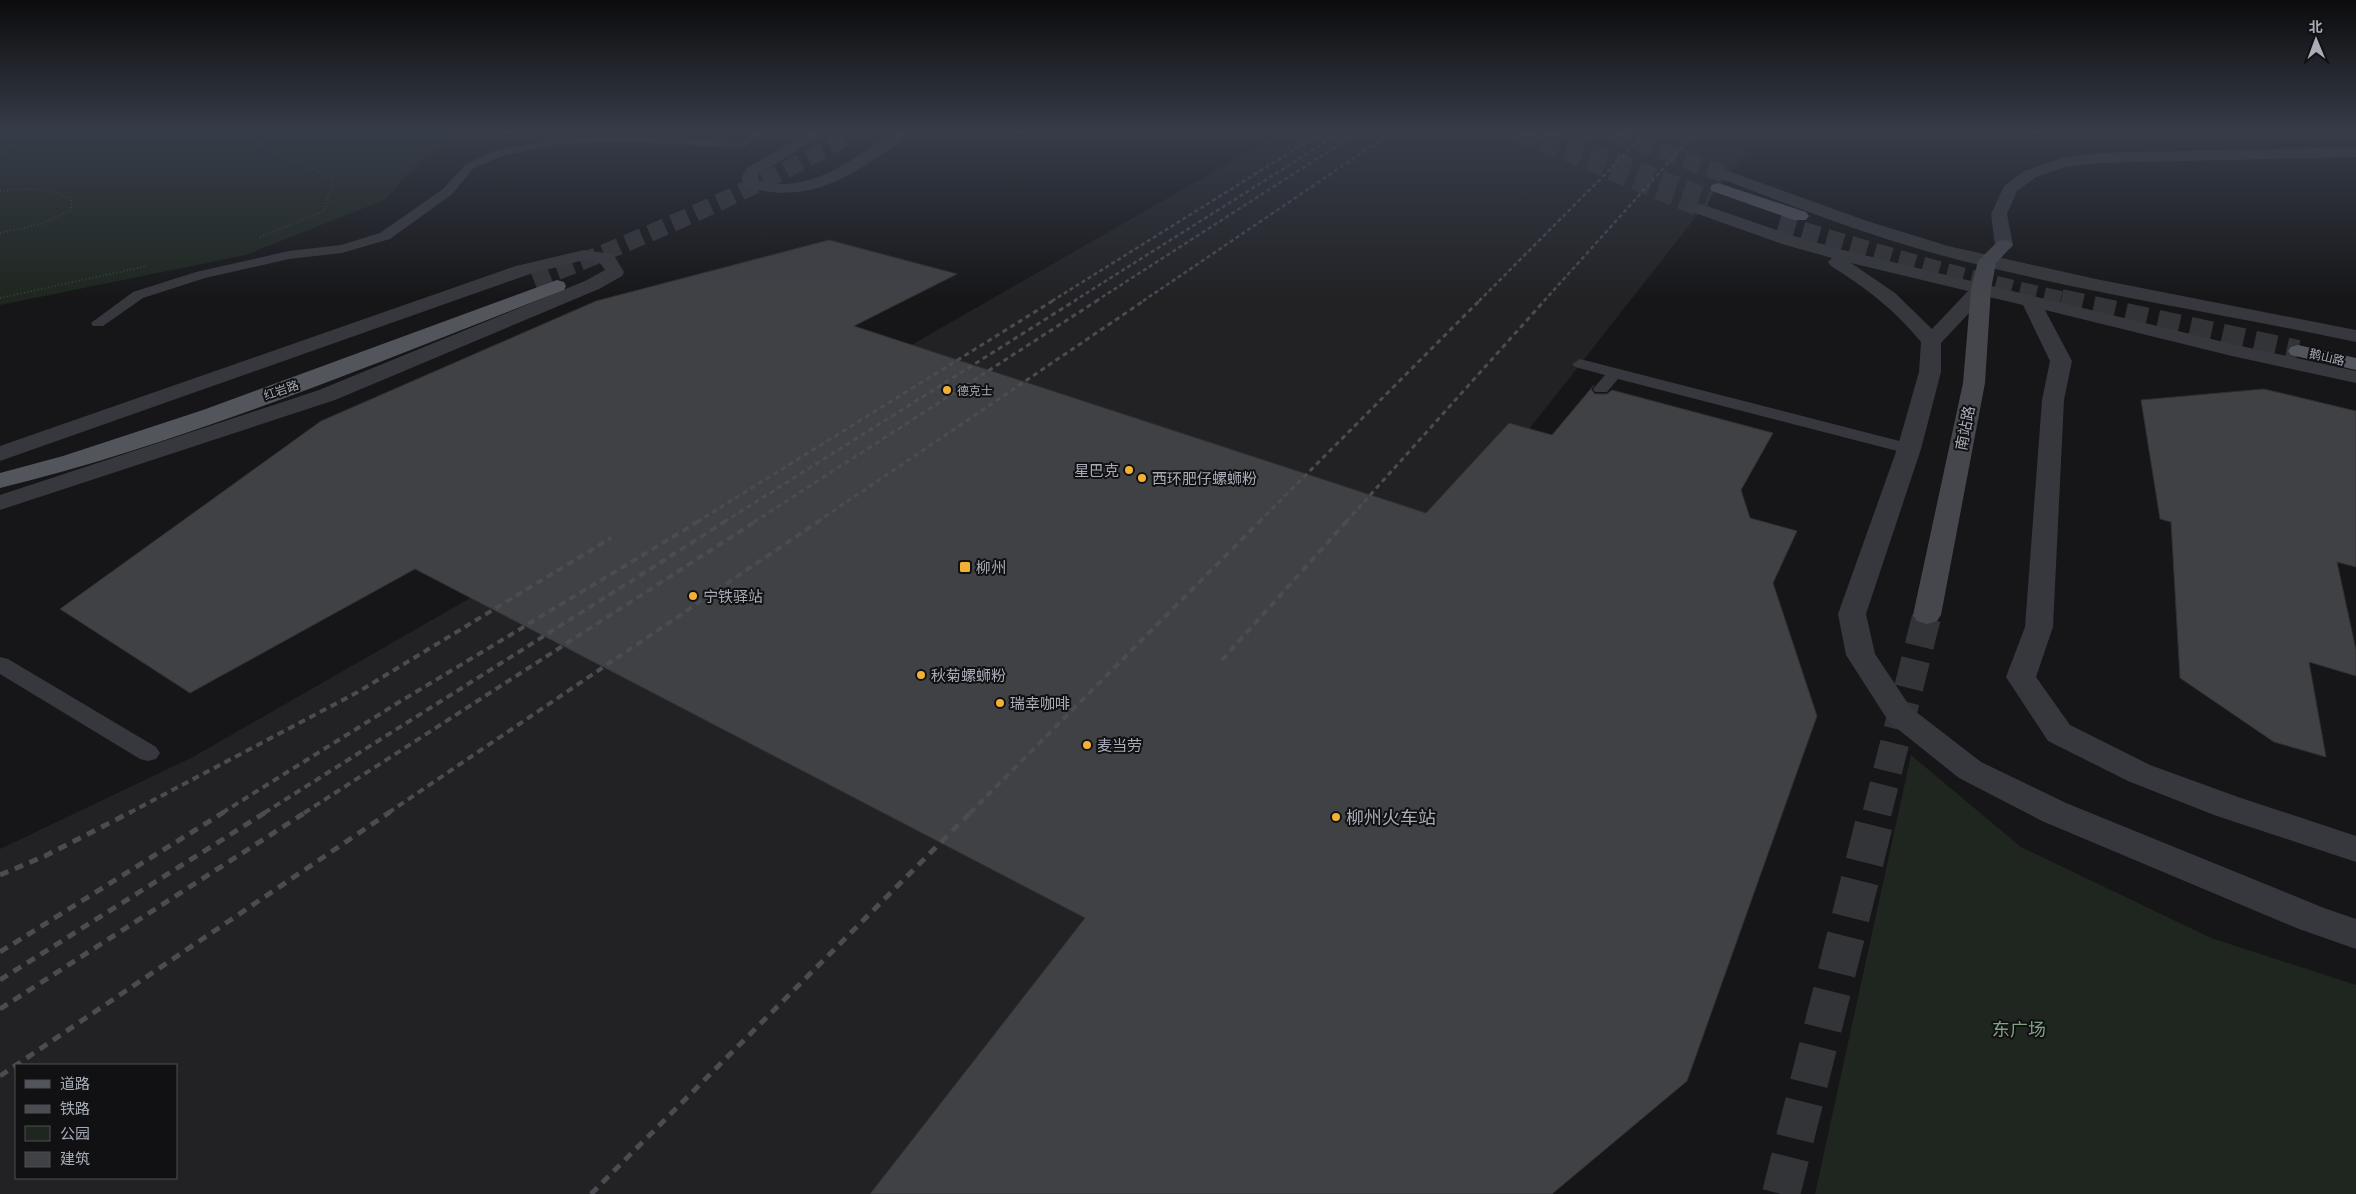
<svg xmlns="http://www.w3.org/2000/svg" width="2356" height="1194" viewBox="0 0 2356 1194" font-family="Quicksand,'Noto Sans SC',sans-serif">
<style>
.built{fill:#222225;fill-rule:evenodd}
.green{fill:#1e261f}
.building{fill:#404145;stroke:#303034}
.lines{fill:none;stroke-linecap:round;stroke-linejoin:round}
.tertiary-tunnel{stroke:#333438;stroke-width:17;stroke-dasharray:17 8;stroke-linecap:butt}
.secondary-tunnel-far1{stroke:#333438;stroke-width:29;stroke-dasharray:29 14;stroke-linecap:butt}
.secondary-tunnel{stroke:#333438;stroke-width:38;stroke-dasharray:38 19;stroke-linecap:butt}
.primary-tunnel-far1{stroke:#333438;stroke-width:17;stroke-dasharray:17 8;stroke-linecap:butt}
.primary-tunnel{stroke:#333438;stroke-width:22;stroke-dasharray:22 11;stroke-linecap:butt}
.path{stroke:#3d3f44;stroke-width:2;stroke-dasharray:1 2.5;stroke-linecap:butt}
.service{fill:#37383d;fill-rule:evenodd}
.tertiary{fill:#37383d;fill-rule:evenodd}
.secondary{fill:#45474d;fill-rule:evenodd}
.primary{fill:#53555c;fill-rule:evenodd}
.rail-far3{stroke:#4a4c52;stroke-width:2.5;stroke-dasharray:4 3;stroke-linecap:butt}
.rail-far2{stroke:#4a4c52;stroke-width:3;stroke-dasharray:5 4;stroke-linecap:butt}
.rail-far1{stroke:#4a4c52;stroke-width:4;stroke-dasharray:7 5;stroke-linecap:butt}
.rail{stroke:#4a4c52;stroke-width:5;stroke-dasharray:9 7;stroke-linecap:butt}
.poi-dot{fill:#f2b134;stroke:#111113;stroke-width:2}
.labels{text-anchor:middle;dominant-baseline:central;stroke-width:4;stroke-linejoin:round;paint-order:stroke}
.far-street-label{font-size:12px;fill:#a8adb8;stroke:#111113}
.far-poi-label{font-size:12px;fill:#a8adb8;stroke:#111113;text-anchor:start}
.street-label{font-size:15px;fill:#a8adb8;stroke:#111113}
.poi-label{font-size:15px;fill:#a8adb8;stroke:#111113;text-anchor:start}
.near-poi-label{font-size:18px;fill:#a8adb8;stroke:#111113;text-anchor:start}
.near-park-label{font-size:18px;fill:#7fa381;stroke:#111113}
</style>
<rect width="100%" height="100%" fill="#161618"/>
<path class="built" d="M1281,133H1738L1734,143L1746,153L929,1194H0V849L193,757ZM16,1065H176V1178H16Z"/>
<g class="green">
<polygon points="0,133 472,133 428,154 384,200 246,255 0,305"/>
<polygon points="1911,755 2021,847 2211,938 2356,985 2356,1194 1815,1194"/>
</g>
<g class="building">
<polygon points="829,240 957,274 854,326 1426,513 1509,423 1552,435 1594,385 1591,389 1595,394 1607,394 1612,390 1773,433 1741,490 1750,518 1797,531 1773,583 1817,716 1687,1081 1552,1194 870,1194 1085,918 415,569 190,693 60,609 321,421 596,301"/>
<polygon points="2264,389 2356,411 2356,567 2337,562 2356,650 2356,676 2309,662 2326,757 2274,742 2180,678 2171,522 2160,519 2141,400"/>
</g>
<g class="lines">
<g class="tertiary-tunnel">
<polyline points="1519,133 1701,209"/>
<polyline points="1614,133 1728,176"/>
</g>
<polyline class="secondary-tunnel-far1" points="1877,813 1927,615"/>
<polyline class="secondary-tunnel" points="1781,1194 1877,812"/>
<g class="primary-tunnel-far1">
<polyline points="1545,133 1710,198"/>
<path d="M1779,223C1875,252 1970,280 2067,301"/>
<path d="M534,281C644,237 751,192 854,133"/>
</g>
<polyline class="primary-tunnel" points="2061,300 2298,351"/>
<g class="path">
<polyline points="0,157 19,133"/>
<path d="M0,191C25,188 48,188 71,199V210L41,224L0,233"/>
<polyline points="260,237 324,211 334,179 258,144 275,133"/>
<polyline points="0,298 147,266"/>
</g>
<g class="service">
<polygon points="754,133 765,133 743,148 626,142 562,144 505,155 474,168 451,195 390,239 342,253 289,259 205,278 143,298 103,326 93,326 91,323 133,292 196,272 289,251 341,245 380,233 443,189 466,164 498,150 562,138 626,136 741,142"/>
<polygon points="1580,359 1915,445 1918,449 1915,453 1909,454 1618,379 1607,392 1595,392 1593,389 1605,375 1575,367 1572,364"/>
<polygon points="0,657 8,659 156,747 160,753 156,759 148,761 140,759 0,674"/>
</g>
<g class="tertiary">
<path d="M808,133H825L759,174L758,180C799,193 836,171 870,148C884,139 889,131 907,133C901,143 887,150 878,157C835,186 797,203 745,186L741,178L747,168Z"/>
<polygon points="2356,147 2356,157 2099,163 2065,167 2036,177 2017,191 2007,214 2013,245 2010,249 1998,249 1995,245 1991,214 2004,186 2024,171 2063,158 2099,153"/>
<path d="M1728,171L1867,221L1948,246L2096,279L2356,330V342C2215,312 2072,291 1933,253C1861,233 1792,206 1722,179L1720,176L1722,173Z"/>
<path d="M1701,204L1794,236L1839,249L2232,344L2356,371V383L2232,356L2045,310L2072,361L2064,400L2053,627L2036,677L2070,725L2150,765L2238,797L2356,836V862L2214,815L2128,781L2048,741L2006,677L2025,627L2042,400L2050,361L2023,305L1985,296L1941,343V372L1921,449L1866,614L1875,654L1911,708L1981,762L2066,803L2324,908L2356,919V949L2299,929L2042,821L1959,778L1889,722L1846,655L1838,614L1897,449L1919,372L1921,342C1896,311 1865,287 1831,266L1828,262L1832,258L1782,244L1695,213L1693,209L1695,205ZM1851,263L1968,291L1932,329L1895,293Z"/>
<polygon points="584,250 613,254 624,272 622,276 599,289 335,400 0,510 0,495 319,390 585,281 605,270 600,263 584,260 530,274 0,461 0,446 516,266"/>
</g>
<polygon class="secondary" points="2004,240 2010,241 2013,245 1996,263 1991,289 1985,383 1941,615 1937,621 1927,624 1917,621 1913,615 1963,383 1971,289 1978,261 1998,241"/>
<g class="primary">
<polygon points="1718,183 1806,212 1809,216 1806,220 1794,220 1712,191 1710,188 1712,185"/>
<path d="M557,280L564,282L566,286L564,290C379,361 192,441 0,488V473L63,456L203,410Z"/>
<polygon points="2298,345 2356,358 2356,370 2291,355 2288,351 2291,347"/>
</g>
<g class="rail-far3">
<polyline points="1052,301 1321,133"/>
<polyline points="1074,301 1340,133"/>
<polyline points="1096,301 1357,133"/>
<polyline points="1143,301 1391,133"/>
<polyline points="1479,301 1646,133"/>
<polyline points="1544,301 1695,133"/>
</g>
<g class="rail-far2">
<polyline points="697,522 1054,300"/>
<polyline points="724,522 1076,300"/>
<polyline points="754,522 1098,300"/>
<polyline points="817,522 1145,300"/>
<polyline points="1259,522 1480,300"/>
<polyline points="1346,522 1545,300"/>
</g>
<g class="rail-far1">
<polyline points="1222,660 1347,521"/>
<polyline points="129,813 358,692 611,538"/>
<polyline points="222,813 396,704 699,521"/>
<polyline points="264,813 726,521"/>
<polyline points="304,813 756,521"/>
<polyline points="388,813 819,521"/>
<polyline points="970,813 1260,521"/>
</g>
<g class="rail">
<polyline points="0,875 45,856 131,812"/>
<polyline points="0,952 224,812"/>
<polyline points="0,980 266,812"/>
<polyline points="0,1009 306,812"/>
<polyline points="0,1076 390,812"/>
<polyline points="591,1194 971,812"/>
</g>
</g>
<linearGradient id="sky" x2="0" y2="1"><stop stop-color="#0c0c0d"/><stop offset="0.44" stop-color="#363c48"/><stop offset="1" stop-color="#363c48" stop-opacity="0"/></linearGradient>
<rect width="2356" height="300" fill="url(#sky)"/>
<g class="poi-dot">
<circle cx="947" cy="390" r="5"/>
<circle cx="1129" cy="470" r="5"/>
<circle cx="1142" cy="478" r="5"/>
<rect x="959" y="561" width="12" height="12" rx="2.5"/>
<circle cx="693" cy="596" r="5"/>
<circle cx="921" cy="675" r="5"/>
<circle cx="1000" cy="703" r="5"/>
<circle cx="1087" cy="745" r="5"/>
<circle cx="1336" cy="817" r="5"/>
</g>
<g class="labels">
<g class="far-street-label">
<text transform="translate(2327 357) rotate(13)">鹅山路</text>
<text transform="translate(281 390) rotate(-19)">红岩路</text>
</g>
<g class="far-poi-label">
<text x="957" y="390">德克士</text>
</g>
<g class="street-label">
<text transform="translate(1965 428) rotate(-79)">南站路</text>
</g>
<g class="poi-label">
<text x="1119" y="470" text-anchor="end">星巴克</text>
<text x="1152" y="478">西环肥仔螺蛳粉</text>
<text x="976" y="567">柳州</text>
<text x="703" y="596">宁铁驿站</text>
<text x="931" y="675">秋菊螺蛳粉</text>
<text x="1010" y="703">瑞幸咖啡</text>
<text x="1097" y="745">麦当劳</text>
</g>
<g class="near-poi-label">
<text x="1346" y="817">柳州火车站</text>
</g>
<g class="near-park-label">
<text x="2019" y="1029">东广场</text>
</g>
</g>
<rect x="15" y="1064" width="162" height="115" fill="#111113" stroke="#4d4f55"/>
<rect x="25" y="1080" width="25" height="8" fill="#53555c" stroke="#4d4f55"/>
<text x="60" y="1089" font-size="15" fill="#a8adb8">道路</text>
<rect x="25" y="1105" width="25" height="8" fill="#4a4c52" stroke="#4d4f55"/>
<text x="60" y="1114" font-size="15" fill="#a8adb8">铁路</text>
<rect x="25" y="1126" width="25" height="15" fill="#1e261f" stroke="#4d4f55"/>
<text x="60" y="1139" font-size="15" fill="#a8adb8">公园</text>
<rect x="25" y="1152" width="25" height="15" fill="#404145" stroke="#4d4f55"/>
<text x="60" y="1164" font-size="15" fill="#a8adb8">建筑</text>
<g transform="translate(2316 40) rotate(359)" stroke="#111113" stroke-width="4" paint-order="stroke">
<path d="M0-4L9 19L0 12L-9 19Z" fill="#a8adb8"/>
<text y="-8" font-size="14" font-weight="bold" text-anchor="middle" fill="#a8adb8">北</text>
</g>
</svg>
